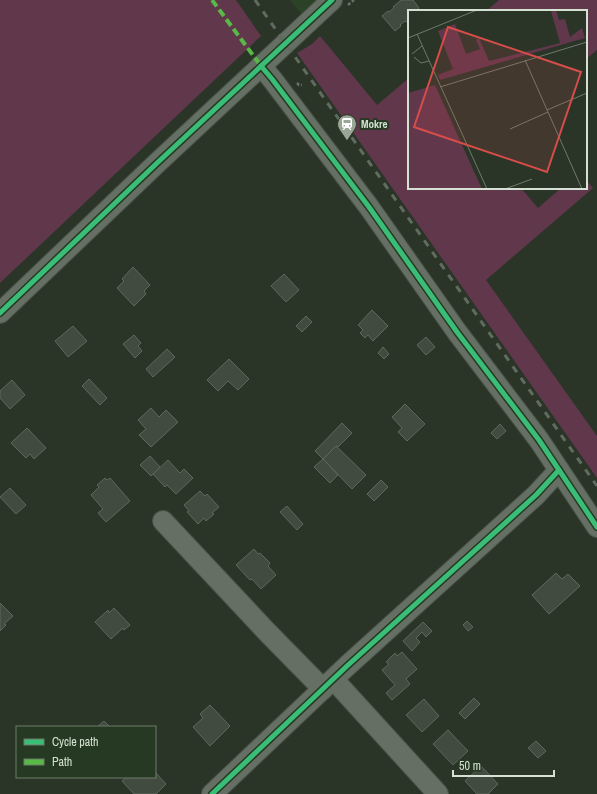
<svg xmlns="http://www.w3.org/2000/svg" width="597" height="794" viewBox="0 0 597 794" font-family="'Archivo Narrow',sans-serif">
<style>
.built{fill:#2c4227}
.green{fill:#60374b}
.building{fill:#424b40;stroke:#5f685d}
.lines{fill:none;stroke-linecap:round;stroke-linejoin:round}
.minor-casing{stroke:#495348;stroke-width:22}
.path{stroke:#676f66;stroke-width:2.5;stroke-dasharray:3 2;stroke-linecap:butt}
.minor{stroke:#666f64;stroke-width:20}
.rail{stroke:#616b5f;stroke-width:3;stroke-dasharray:7 7;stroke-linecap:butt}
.quiet{stroke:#58b947;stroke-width:4;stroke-dasharray:8 4;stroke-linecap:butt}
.cycleway-casing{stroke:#263a23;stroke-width:8}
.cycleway{stroke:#3abd76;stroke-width:5}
.labels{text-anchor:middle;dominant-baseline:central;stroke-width:4;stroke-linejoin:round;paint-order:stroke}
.poi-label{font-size:11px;font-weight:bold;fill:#d5e1d2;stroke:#263a23;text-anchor:start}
.inset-road{fill:none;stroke:#6e7a6c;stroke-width:1}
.view{fill:#d64d4a;fill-opacity:0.15;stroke:#d64d4a;stroke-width:2}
.inset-edge{fill:none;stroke:#d5e1d2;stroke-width:2}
</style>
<rect width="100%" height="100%" fill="#2a3528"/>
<polygon class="built" points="290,0 320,0 303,16"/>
<g class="green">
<polygon points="0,0 236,0 261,36 0,283"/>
<polygon points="499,0 597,0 597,50 586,59 586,11 486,11"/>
<polygon points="320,36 377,105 409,78 409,188 521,188 538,208 561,188 586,188 586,180 593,188 486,280 597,436 597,478 297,53 312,44"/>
</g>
<g class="building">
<polygon points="401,0 413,0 419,8 416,11 409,11 409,23 405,21 400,25 401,26 395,31 382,16 388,11 389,12 394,8 393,7"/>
<polygon points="133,267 150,285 144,291 146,294 134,306 117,288 124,281 122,279"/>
<polygon points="284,274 299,290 286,302 271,286"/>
<polygon points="372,310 388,326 373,341 368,335 365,338 360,333 363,330 358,325"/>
<polygon points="306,316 312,322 302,332 296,326"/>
<polygon points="73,326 87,341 68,357 55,341"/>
<polygon points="134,335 141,343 138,346 142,351 135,358 123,344"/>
<polygon points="426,337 435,347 426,355 417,345"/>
<polygon points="383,347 389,354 384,359 378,353"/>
<polygon points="167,349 175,357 153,377 146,369"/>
<polygon points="229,359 249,379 238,390 228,381 218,391 207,380"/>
<polygon points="89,379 107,398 100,405 82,386"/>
<polygon points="12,380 25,395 10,409 0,398 0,391"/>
<polygon points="405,404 425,424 407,441 398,432 402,428 392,417"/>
<polygon points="151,408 159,417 166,410 178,422 151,447 139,435 146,429 138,420"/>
<polygon points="342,423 352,433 338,447 336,446 323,459 315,451"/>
<polygon points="500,424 506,431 497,439 491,433"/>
<polygon points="27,428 46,448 34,459 30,454 26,458 11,443"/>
<polygon points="336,446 366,475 352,489 323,459"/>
<polygon points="150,456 160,467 151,476 140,465"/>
<polygon points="323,459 338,475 330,483 314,467"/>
<polygon points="168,460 180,473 184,469 193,478 176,494 167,485 165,487 153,474"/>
<polygon points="105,478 107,480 110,478 130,501 106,522 98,513 103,509 91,495 99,487 97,485"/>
<polygon points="381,480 388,487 374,501 367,494"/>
<polygon points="10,488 26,505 16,514 0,497"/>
<polygon points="200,491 205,496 207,494 219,507 212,513 214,514 206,521 204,518 198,524 187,512 189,511 184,505"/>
<polygon points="287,506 303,524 297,530 280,512"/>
<polygon points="254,549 258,554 260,553 270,563 268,566 276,575 261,589 252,579 250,580 236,565"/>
<polygon points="556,573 562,579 568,574 580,586 549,614 532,595"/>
<polygon points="0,603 13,616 4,624 6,625 0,631"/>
<polygon points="114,608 130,625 124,630 123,628 111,639 95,622 108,610 109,613"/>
<polygon points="467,621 473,627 468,631 463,625"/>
<polygon points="423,622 432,631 426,637 422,632 416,638 420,642 412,651 403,641"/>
<polygon points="402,652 417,669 406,679 410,684 392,700 386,693 395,685 382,670 389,664 386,662 395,653 397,656"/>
<polygon points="474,698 480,704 465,719 459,713"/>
<polygon points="424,699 439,716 422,732 406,715"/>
<polygon points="210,705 230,726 210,746 193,727 203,718 200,714"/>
<polygon points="104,721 110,727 97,727"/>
<polygon points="448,730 468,751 453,765 433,744"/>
<polygon points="536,741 546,751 538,758 528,748"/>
<polygon points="481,766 498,784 488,794 477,794 465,781"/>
<polygon points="155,772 166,784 156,794 134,794 122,781 127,777 155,777"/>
</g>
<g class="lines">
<g class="minor-casing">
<g id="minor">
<polyline points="261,66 272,79 369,207 457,332 539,440 597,527"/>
<polyline points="0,313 156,164 332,0"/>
<polyline points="163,521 268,633 323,689"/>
<polyline points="334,680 438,794"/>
<polyline points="212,794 347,666 536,495 559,470"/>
</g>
</g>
<g class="path">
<polyline points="348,5 354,0"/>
<polyline points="297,83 299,85 302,85"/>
</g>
<use href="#minor" class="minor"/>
<polyline class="rail" points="255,0 597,486"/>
<polyline class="quiet" points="212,0 261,66"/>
<g class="cycleway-casing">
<g id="cycleway">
<polyline points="261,66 272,79 369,207 457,332 539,440 597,527"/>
<polyline points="0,313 156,164 332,0"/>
<polyline points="212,794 347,666 536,495 559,470"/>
</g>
</g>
<use href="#cycleway" class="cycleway"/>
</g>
<defs>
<g id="station-pin" transform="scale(1)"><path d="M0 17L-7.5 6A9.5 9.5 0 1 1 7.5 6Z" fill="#99a596" stroke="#263a23"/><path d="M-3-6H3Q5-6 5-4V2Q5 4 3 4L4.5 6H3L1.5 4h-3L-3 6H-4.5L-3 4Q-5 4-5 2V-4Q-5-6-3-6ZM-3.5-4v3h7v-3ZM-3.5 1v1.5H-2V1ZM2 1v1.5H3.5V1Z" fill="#fff"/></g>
</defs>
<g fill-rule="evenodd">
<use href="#station-pin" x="347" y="124"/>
</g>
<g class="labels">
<g class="poi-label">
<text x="361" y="124">Mokre</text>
</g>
</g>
<g transform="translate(408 10)">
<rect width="179" height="179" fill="#2a3528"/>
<path d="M145,0H148L151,10L157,9L162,27L174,18L177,28L32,70L30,65L45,59L30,21L47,14L58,44L72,39L68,30L71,28L81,51L152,33L143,1ZM27,75L74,179H0V83Z" fill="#60374b"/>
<path class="inset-road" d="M9,24L79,179M0,28L69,0M4,44L14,36M6,47L13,53L21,51M117,50L174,179M32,77L179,32M139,100L179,83M102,119L140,102M97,179L124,169"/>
<path class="view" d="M40,17L173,62L139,162L6,117Z"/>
<rect width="179" height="179" class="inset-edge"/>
</g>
<rect x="16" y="726" width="140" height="52" fill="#263a23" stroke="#6c7d69"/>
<rect x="24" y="739" width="20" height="6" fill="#3abd76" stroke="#6c7d69"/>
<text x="52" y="746" font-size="12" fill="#d5e1d2">Cycle path</text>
<rect x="24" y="759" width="20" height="6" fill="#58b947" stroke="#6c7d69"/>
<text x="52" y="766" font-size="12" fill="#d5e1d2">Path</text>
<path d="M453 770v6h101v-6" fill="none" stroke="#d5e1d2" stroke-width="2"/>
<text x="459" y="770" font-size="12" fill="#d5e1d2" stroke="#263a23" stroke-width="3" paint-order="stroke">50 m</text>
</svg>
